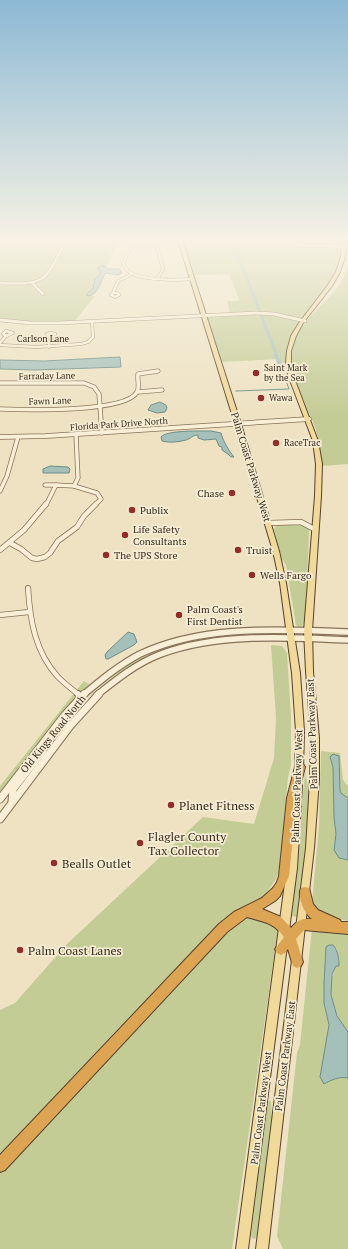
<svg xmlns="http://www.w3.org/2000/svg" width="348" height="1249" viewBox="0 0 348 1249" font-family="'PT Serif',serif">
<style>
.green{fill:#c4cc96}
.water{fill:#a5c0b9;stroke:#6c8e87}
.lines{fill:none;stroke-linecap:round;stroke-linejoin:round}
.stream{stroke:#6c8e87;stroke-width:1}
.canal-far1{stroke:#a5c0b9;stroke-width:3}
.canal{stroke:#a5c0b9;stroke-width:4}
.minor-far3-casing{stroke:#88735a;stroke-width:3.5}
.minor-far2-casing{stroke:#88735a;stroke-width:5}
.minor-far1-casing{stroke:#88735a;stroke-width:6}
.minor-casing{stroke:#88735a;stroke-width:8}
.tertiary-far3-casing{stroke:#88735a;stroke-width:4}
.tertiary-far2-casing{stroke:#88735a;stroke-width:5.5}
.tertiary-far1-casing{stroke:#88735a;stroke-width:8}
.tertiary-casing{stroke:#88735a;stroke-width:9}
.primary-casing{stroke:#55412e;stroke-width:2}
.motorway-casing{stroke:#55412e;stroke-width:2}
.minor-far3{stroke:#f9efd6;stroke-width:2.5}
.minor-far2{stroke:#f9efd6;stroke-width:3.5}
.minor-far1{stroke:#f9efd6;stroke-width:4.5}
.minor{stroke:#f9efd6;stroke-width:5.5}
.tertiary-far3{stroke:#f9efd6;stroke-width:3}
.tertiary-far2{stroke:#f9efd6;stroke-width:4}
.tertiary-far1{stroke:#f9efd6;stroke-width:5.5}
.tertiary{stroke:#f9efd6;stroke-width:7}
.primary{fill:#f1d99a;fill-rule:evenodd}
.motorway{fill:#dda553;fill-rule:evenodd}
.poi-dot{fill:#962c2a;stroke:#f5ecd2;stroke-width:1.5}
.labels{text-anchor:middle;dominant-baseline:central;stroke-width:3.5;stroke-linejoin:round;paint-order:stroke}
.far-street-label{font-size:9px;fill:#382b1e;stroke:#f5ecd2}
.far-poi-label{font-size:9px;fill:#382b1e;stroke:#f5ecd2;text-anchor:start}
.street-label{font-size:10px;fill:#382b1e;stroke:#f5ecd2}
.poi-label{font-size:10px;fill:#382b1e;stroke:#f5ecd2;text-anchor:start}
.near-poi-label{font-size:12px;fill:#382b1e;stroke:#f5ecd2;text-anchor:start}
</style>
<rect width="100%" height="100%" fill="#eee2c2"/>
<g class="green">
<polygon points="0,240 117,240 114,252 109,256 111,258 105,267 109,269 119,269 122,273 119,275 105,273 95,293 92,295 94,297 74,322 37,322 0,319"/>
<path d="M181,240H343C348,271 323,299 304,320L275,313H230L227,301H238L239,299L229,274L193,275Z"/>
<path d="M348,266V464L322,466C321,452 319,439 315,427C302,392 278,366 301,329C315,306 341,294 348,266Z"/>
<polygon points="267,314 303,321 291,338 288,368 282,368 279,359 221,362 206,318"/>
<polygon points="301,524 309,530 306,615 303,625 300,627 296,625 286,565 282,559 274,529 277,525"/>
<polygon points="271,645 282,646 287,653 291,716 291,766 288,777 279,871 276,879 266,893 268,897 260,902 237,910 222,921 0,1158 0,1010 15,1003 67,944 203,817 254,824 274,758 276,718"/>
<path d="M145,656L146,657L108,679L86,698L50,744C67,709 108,669 145,656Z"/>
<polygon points="84,681 89,684 71,704 0,795 0,786"/>
<path d="M321,751L340,753L343,780L348,786V921C331,917 322,918 312,903L319,825Z"/>
<polygon points="305,772 310,796 307,839 297,917 292,916"/>
<polygon points="254,915 278,929 232,1249 0,1249 0,1169 225,932 244,918"/>
<path d="M312,928L348,934V1032C333,1014 325,988 336,966H339V959L336,948L326,947L324,983V1003L329,1025L321,1077L324,1084C331,1080 340,1076 348,1078V1249H283L277,1236L297,1053L300,1045Z"/>
<polygon points="267,1101 271,1101 272,1121 257,1237 254,1239 252,1238 251,1236"/>
</g>
<g class="water">
<path d="M100,266H105L108,269H119L122,273L118,275L105,273C101,281 98,296 87,296V294L94,287L93,285L95,283L94,280L101,273L98,268Z"/>
<polygon points="120,357 121,367 35,370 0,369 0,360 44,361"/>
<polygon points="160,402 166,405 167,408 165,412 157,413 148,410 151,405"/>
<path d="M211,431L221,433C223,441 229,451 234,457H231L229,455L222,450V447L219,446L216,439L204,440L198,438V435C192,435 191,439 186,440C178,442 170,443 162,441L161,437C166,430 201,431 211,431Z"/>
<polygon points="50,466 68,467 70,469 69,473 43,473 43,469"/>
<polygon points="128,632 134,634 137,642 134,645 108,659 106,659 105,655 107,652"/>
<polygon points="333,754 339,756 340,791 342,794 348,798 348,860 339,858 334,850 336,834 334,817 333,767 330,757"/>
<path d="M329,945H333C338,951 339,958 339,966H336L332,974L331,995L337,1016L348,1032V1078C340,1076 331,1080 324,1084L320,1077L329,1025L324,1003V983L326,947Z"/>
</g>
<g class="lines">
<g class="stream">
<polyline points="280,365 283,372"/>
<polyline points="236,391 289,389 284,375"/>
</g>
<polyline class="canal-far1" points="228,240 243,268 277,356"/>
<polyline class="canal" points="276,355 280,365"/>
<g class="minor-far3-casing">
<g id="minor-far3">
<path d="M158,278L163,269L157,246L144,243L132,246L123,263C124,266 126,269 128,271C140,281 177,280 192,279"/>
<polyline points="31,282 43,294"/>
<path d="M0,283C48,286 46,279 66,240"/>
<polygon points="113,293 117,293 119,295 115,297 111,295"/>
<polyline points="113,293 118,281 132,274"/>
<polygon points="6,331 13,333 6,336 3,334"/>
<polygon points="51,333 55,334 54,336 50,337 47,334"/>
<polyline points="0,343 6,336"/>
<polyline points="0,345 36,347 81,344 88,342 93,337 92,322"/>
<polyline points="49,347 50,337"/>
</g>
</g>
<g class="minor-far2-casing">
<g id="minor-far2">
<polyline points="0,383 84,383 94,387 99,394 102,433"/>
<polyline points="138,392 162,390"/>
<path d="M0,409C24,410 126,413 137,392C140,387 137,380 138,374L158,371"/>
<polyline points="45,485 56,485"/>
<polyline points="74,486 97,493 101,499 95,505"/>
<polyline points="0,491 7,476 18,437"/>
<polyline points="46,505 56,485 74,486 78,478 76,435"/>
</g>
</g>
<g class="minor-far1-casing">
<g id="minor-far1">
<polyline points="269,523 301,522 316,530"/>
<polyline points="10,543 21,549 32,558 37,559 45,557 50,553 58,541 77,527 84,516 96,504"/>
<polyline points="0,550 24,530 46,504"/>
<path d="M28,588C30,620 35,652 58,677C65,684 72,689 79,695"/>
<polyline points="0,615 29,612"/>
</g>
</g>
<g class="minor-casing">
<polyline id="minor" points="78,694 81,697"/>
</g>
<g class="tertiary-far3-casing">
<g id="tertiary-far3">
<polyline points="271,240 300,245 348,247"/>
<polyline points="0,320 31,323 59,323 256,313 274,314 305,321"/>
</g>
</g>
<g class="tertiary-far2-casing">
<polyline id="tertiary-far2" points="0,437 46,436 309,419"/>
</g>
<g class="tertiary-far1-casing">
<g id="tertiary-far1">
<path d="M83,695C101,680 119,665 140,654C204,624 279,630 348,632"/>
<path d="M97,695C117,679 137,663 161,654C217,633 289,637 348,640"/>
</g>
</g>
<g class="tertiary-casing">
<g id="tertiary">
<polyline points="0,799 65,715 84,694"/>
<polyline points="12,802 13,789 43,751 43,744"/>
<polyline points="0,819 70,726 99,694"/>
</g>
</g>
<g class="primary-casing">
<g id="primary">
<polygon points="178,240 182,240 241,424 279,551 286,583 300,673 304,731 303,771 302,774 299,775 296,774 295,771 296,731 292,673 280,583 273,551 235,424"/>
<polygon points="342,240 346,240 345,257 340,272 332,286 303,323 296,336 291,351 291,362 293,375 318,441 322,464 321,496 312,631 313,671 319,738 319,780 314,848 268,1249 256,1249 306,848 310,780 311,738 306,671 304,631 315,496 316,464 313,441 288,375 286,362 287,351 291,336 299,323 328,285 336,272 341,257"/>
<polygon points="298,782 301,783 302,786 297,868 248,1249 236,1249 287,868 294,786 295,783"/>
</g>
</g>
<g class="motorway-casing">
<path id="motorway" d="M300,763L303,764L305,767L297,798L289,876L280,896L275,901L262,909L281,917L291,928C297,921 302,918 312,919C304,913 297,898 301,888L305,887L309,888L313,904L318,910L340,920L341,922H348V934L304,930L296,939L303,962L301,966L297,968L293,966L288,949L285,953L281,955L277,953L275,949L284,937C273,922 264,922 247,917L227,932L5,1170L0,1172V1155L219,924L234,912L262,898L273,888L277,882L279,876L287,798L295,767L297,764Z"/>
</g>
<use href="#minor-far3" class="minor-far3"/>
<use href="#minor-far2" class="minor-far2"/>
<use href="#minor-far1" class="minor-far1"/>
<use href="#minor" class="minor"/>
<use href="#tertiary-far3" class="tertiary-far3"/>
<use href="#tertiary-far2" class="tertiary-far2"/>
<use href="#tertiary-far1" class="tertiary-far1"/>
<use href="#tertiary" class="tertiary"/>
<use href="#primary" class="primary"/>
<use href="#motorway" class="motorway"/>
</g>
<linearGradient id="sky" x2="0" y2="1"><stop stop-color="#8db9d5"/><stop offset="0.58" stop-color="#f7f2e4"/><stop offset="1" stop-color="#f7f2e4" stop-opacity="0"/></linearGradient>
<rect width="348" height="415" fill="url(#sky)"/>
<g class="poi-dot">
<circle cx="256" cy="373" r="4"/>
<circle cx="261" cy="398" r="4"/>
<circle cx="276" cy="443" r="4"/>
<circle cx="232" cy="493" r="4"/>
<circle cx="132" cy="510" r="4"/>
<circle cx="125" cy="535" r="4"/>
<circle cx="238" cy="550" r="4"/>
<circle cx="106" cy="555" r="4"/>
<circle cx="252" cy="575" r="4"/>
<circle cx="179" cy="615" r="4"/>
<circle cx="171" cy="805" r="4"/>
<circle cx="140" cy="843" r="4"/>
<circle cx="54" cy="863" r="4"/>
<circle cx="20" cy="950" r="4"/>
</g>
<g class="labels">
<g class="far-street-label">
<text x="43" y="339">Carlson Lane</text>
<text transform="translate(47 376) rotate(-1)">Farraday Lane</text>
<text transform="translate(50 401) rotate(-2)">Fawn Lane</text>
<text transform="translate(119 424) rotate(-4)">Florida Park Drive North</text>
</g>
<g class="far-poi-label">
<text x="264" y="368">Saint Mark<tspan x="264" dy="10">by the Sea</tspan></text>
<text x="269" y="398">Wawa</text>
<text x="284" y="443">RaceTrac</text>
</g>
<g class="street-label">
<text transform="translate(251 467) rotate(73)">Palm Coast Parkway West</text>
<text transform="translate(53 734) rotate(-51)">Old Kings Road North</text>
<text transform="translate(312 734) rotate(-92)">Palm Coast Parkway East</text>
<text transform="translate(297 786) rotate(-88)">Palm Coast Parkway West</text>
<text transform="translate(285 1056) rotate(-83)">Palm Coast Parkway East</text>
<text transform="translate(261 1108) rotate(-83)">Palm Coast Parkway West</text>
</g>
<g class="poi-label">
<text x="224" y="493" text-anchor="end">Chase</text>
<text x="140" y="510">Publix</text>
<text x="133" y="529">Life Safety<tspan x="133" dy="12">Consultants</tspan></text>
<text x="246" y="550">Truist</text>
<text x="114" y="555">The UPS Store</text>
<text x="260" y="575">Wells Fargo</text>
<text x="187" y="609">Palm Coast's<tspan x="187" dy="12">First Dentist</tspan></text>
</g>
<g class="near-poi-label">
<text x="179" y="805">Planet Fitness</text>
<text x="148" y="836">Flagler County<tspan x="148" dy="14">Tax Collector</tspan></text>
<text x="62" y="863">Bealls Outlet</text>
<text x="28" y="950">Palm Coast Lanes</text>
</g>
</g>
</svg>
